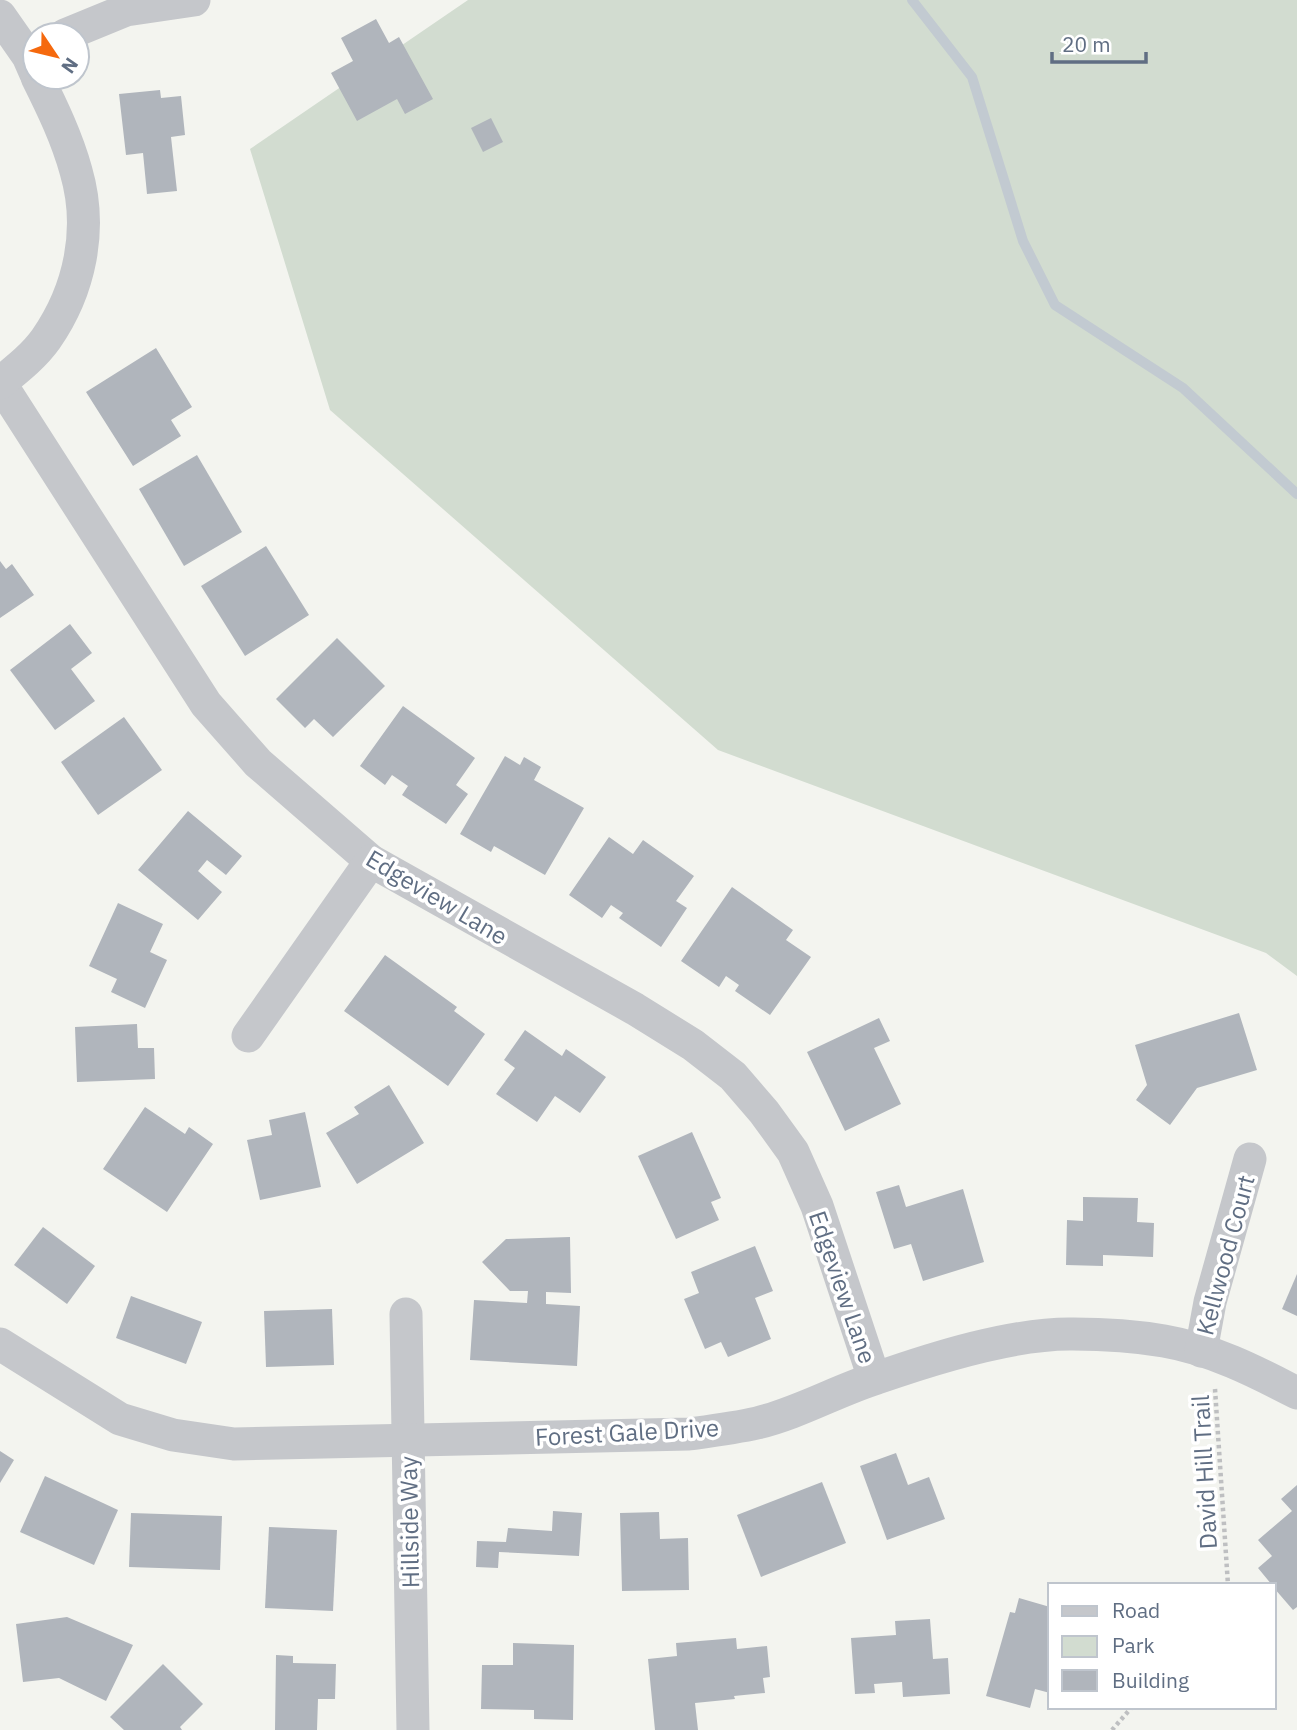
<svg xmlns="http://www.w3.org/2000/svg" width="1297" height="1730" viewBox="0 0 1297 1730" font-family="'IBM Plex Sans',sans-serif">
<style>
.green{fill:#d2dcd0}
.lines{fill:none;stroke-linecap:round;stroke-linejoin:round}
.stream{stroke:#c2cad1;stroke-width:10}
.building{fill:#b0b5bc}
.path{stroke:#bebfc1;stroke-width:4.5;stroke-dasharray:3.5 3.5;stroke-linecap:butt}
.street{stroke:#c5c7cb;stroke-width:33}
.labels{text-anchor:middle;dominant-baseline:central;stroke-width:7;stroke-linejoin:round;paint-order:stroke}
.street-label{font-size:24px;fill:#606e83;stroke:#fff}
</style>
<rect width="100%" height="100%" fill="#f3f4ef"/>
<polygon class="green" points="468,0 1297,0 1297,976 1266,953 718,750 330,410 250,149"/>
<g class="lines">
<polyline class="stream" points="912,0 972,77 1023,241 1055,305 1183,388 1297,494"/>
</g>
<g class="building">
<polygon points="376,19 389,43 399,37 433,99 405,114 397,99 357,121 331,73 353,61 341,38"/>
<polygon points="160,90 161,98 181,96 185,135 171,137 177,191 147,194 143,153 126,155 119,94"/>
<polygon points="491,118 503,142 483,152 471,128"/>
<polygon points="156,348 192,407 171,420 181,436 133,466 86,392"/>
<polygon points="197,455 242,532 184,566 139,489"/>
<polygon points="266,546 309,615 245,656 201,586"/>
<polygon points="0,561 6,569 12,564 34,595 0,618"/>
<polygon points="70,624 92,653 71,669 95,701 55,730 10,670"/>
<polygon points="337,638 385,686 333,737 314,719 305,728 276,699"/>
<polygon points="403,706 475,758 456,785 468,794 446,824 402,795 408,786 392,775 385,785 360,766"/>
<polygon points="124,717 162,770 98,815 61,762"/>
<polygon points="505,756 520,765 524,757 541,767 534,780 584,808 545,875 494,846 491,852 460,834"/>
<polygon points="188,811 242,856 226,875 207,860 198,871 222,892 198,920 138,870"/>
<polygon points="609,837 633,854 643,840 694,876 676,901 687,908 661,947 619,918 623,913 611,905 602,918 569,895"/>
<polygon points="732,887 793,930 786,940 811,957 770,1015 735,991 739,985 726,976 719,987 681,961"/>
<polygon points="118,903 163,924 150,952 167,960 145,1008 111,992 117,979 89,966"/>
<polygon points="385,955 457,1007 454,1011 485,1034 448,1086 344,1011"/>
<polygon points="1239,1013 1257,1070 1197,1088 1170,1125 1136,1100 1147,1085 1135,1045"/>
<polygon points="879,1018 890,1041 874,1048 901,1104 845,1131 807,1052"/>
<polygon points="137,1024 138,1048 154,1048 155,1079 77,1082 75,1027"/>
<polygon points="525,1030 562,1056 566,1049 606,1077 580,1113 555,1096 537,1122 496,1094 515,1068 504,1060"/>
<polygon points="389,1085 424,1143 357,1184 326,1133 359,1114 354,1107"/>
<polygon points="145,1107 185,1134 189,1127 213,1144 167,1212 103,1169"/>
<polygon points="305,1112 321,1187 260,1200 247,1140 272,1135 269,1120"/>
<polygon points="692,1132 721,1198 711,1202 719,1220 676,1239 638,1156"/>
<polygon points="899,1185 906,1207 963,1189 984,1262 923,1281 911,1244 894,1249 876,1192"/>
<polygon points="1083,1197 1138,1198 1137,1222 1154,1223 1153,1257 1103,1255 1103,1266 1066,1265 1067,1220 1083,1221"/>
<polygon points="43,1227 95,1266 67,1304 14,1265"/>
<polygon points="570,1237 571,1293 546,1292 546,1304 580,1306 577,1366 470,1360 474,1300 527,1303 528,1291 510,1291 482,1262 506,1239"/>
<polygon points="755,1246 773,1291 755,1298 771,1339 728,1357 721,1342 705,1349 684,1299 699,1293 691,1272"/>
<polygon points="1297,1274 1297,1316 1282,1309"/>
<polygon points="131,1296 202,1322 186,1364 116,1338"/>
<polygon points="332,1309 334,1365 266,1367 264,1311"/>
<polygon points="0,1451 14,1460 0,1483"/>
<polygon points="896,1453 908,1485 929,1477 945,1519 887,1540 860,1466"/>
<polygon points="45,1476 118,1510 94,1565 20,1532"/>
<polygon points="822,1482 846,1543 761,1577 737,1515"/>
<polygon points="1297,1485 1297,1607 1293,1610 1274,1588 1274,1585 1272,1585 1258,1568 1272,1556 1258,1540 1292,1511 1281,1499"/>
<polygon points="553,1511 582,1513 579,1556 499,1552 498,1568 476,1567 477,1541 506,1542 508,1528 552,1531"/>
<polygon points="659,1512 660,1539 688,1538 689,1590 622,1591 620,1513"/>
<polygon points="131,1513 222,1516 220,1570 129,1567"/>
<polygon points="269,1527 337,1530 333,1611 265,1608"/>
<polygon points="1019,1598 1050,1607 1050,1693 1035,1689 1030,1708 986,1696 1010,1612 1015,1613"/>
<polygon points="67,1617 133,1645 106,1701 59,1678 23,1682 16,1624"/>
<polygon points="930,1619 933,1659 948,1658 950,1694 903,1697 902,1682 874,1684 875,1693 855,1694 851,1638 896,1635 895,1621"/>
<polygon points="736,1638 737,1649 767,1646 770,1677 763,1678 765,1693 734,1696 735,1699 695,1703 698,1730 655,1730 648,1659 677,1656 676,1643"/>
<polygon points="513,1643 574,1645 573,1720 534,1719 534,1710 481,1709 482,1665 513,1665"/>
<polygon points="276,1655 293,1656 293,1663 336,1664 335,1699 318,1699 317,1730 275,1730"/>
<polygon points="163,1664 203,1704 180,1727 182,1730 124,1730 110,1717"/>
</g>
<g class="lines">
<g class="path">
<polyline points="1215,1389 1228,1585"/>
<polyline points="1112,1730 1132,1707"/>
</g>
<g class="street">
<polyline points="0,16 28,56 35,72"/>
<polyline points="65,35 126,10 194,0"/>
<polyline points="0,383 206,704 258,763 371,861 635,1009 693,1045 733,1076 764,1112 793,1152 817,1206 874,1378"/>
<path d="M0,383C16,370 34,356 46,339C80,290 93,229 76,171C67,138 52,107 37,77"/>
<polyline points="248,1036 371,861"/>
<polyline points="406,1314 413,1730"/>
<path d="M0,1344L120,1419L173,1435L234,1444L689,1434C711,1431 735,1428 757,1423C799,1413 836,1391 877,1378C934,1358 1013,1333 1073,1334C1103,1334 1135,1336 1164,1341C1211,1349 1255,1371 1297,1393"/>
<polyline points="1201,1351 1210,1302 1250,1159"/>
</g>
</g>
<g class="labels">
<g class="street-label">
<text transform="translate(437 897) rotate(31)">Edgeview Lane</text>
<text transform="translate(1225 1255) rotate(-75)">Kellwood Court</text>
<text transform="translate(843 1287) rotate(71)">Edgeview Lane</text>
<text transform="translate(627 1432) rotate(-3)">Forest Gale Drive</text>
<text transform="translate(1204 1472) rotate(-93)">David Hill Trail</text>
<text transform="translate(409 1522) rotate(-91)">Hillside Way</text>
</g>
</g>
<rect x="1048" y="1583" width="228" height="126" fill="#ffffff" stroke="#bfc5cd" stroke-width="2"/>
<rect x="1062" y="1606" width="35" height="10" fill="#c5c7cb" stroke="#bfc5cd" stroke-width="2"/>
<text x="1112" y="1618" font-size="21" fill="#606e83">Road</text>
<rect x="1062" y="1636" width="35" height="21" fill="#d2dcd0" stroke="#bfc5cd" stroke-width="2"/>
<text x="1112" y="1653" font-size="21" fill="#606e83">Park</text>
<rect x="1062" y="1670" width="35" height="21" fill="#b0b5bc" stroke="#bfc5cd" stroke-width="2"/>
<text x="1112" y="1688" font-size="21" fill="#606e83">Building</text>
<g transform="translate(56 56) rotate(125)"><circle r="33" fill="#ffffff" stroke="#bfc5cd" stroke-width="2"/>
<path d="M0-5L12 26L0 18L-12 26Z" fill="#f5690e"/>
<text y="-10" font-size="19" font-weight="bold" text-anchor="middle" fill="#606e83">N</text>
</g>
<path d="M1052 52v10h94v-10" fill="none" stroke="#606e83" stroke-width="3.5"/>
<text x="1062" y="52" font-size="21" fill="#606e83" stroke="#ffffff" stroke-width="5" paint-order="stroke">20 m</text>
</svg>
